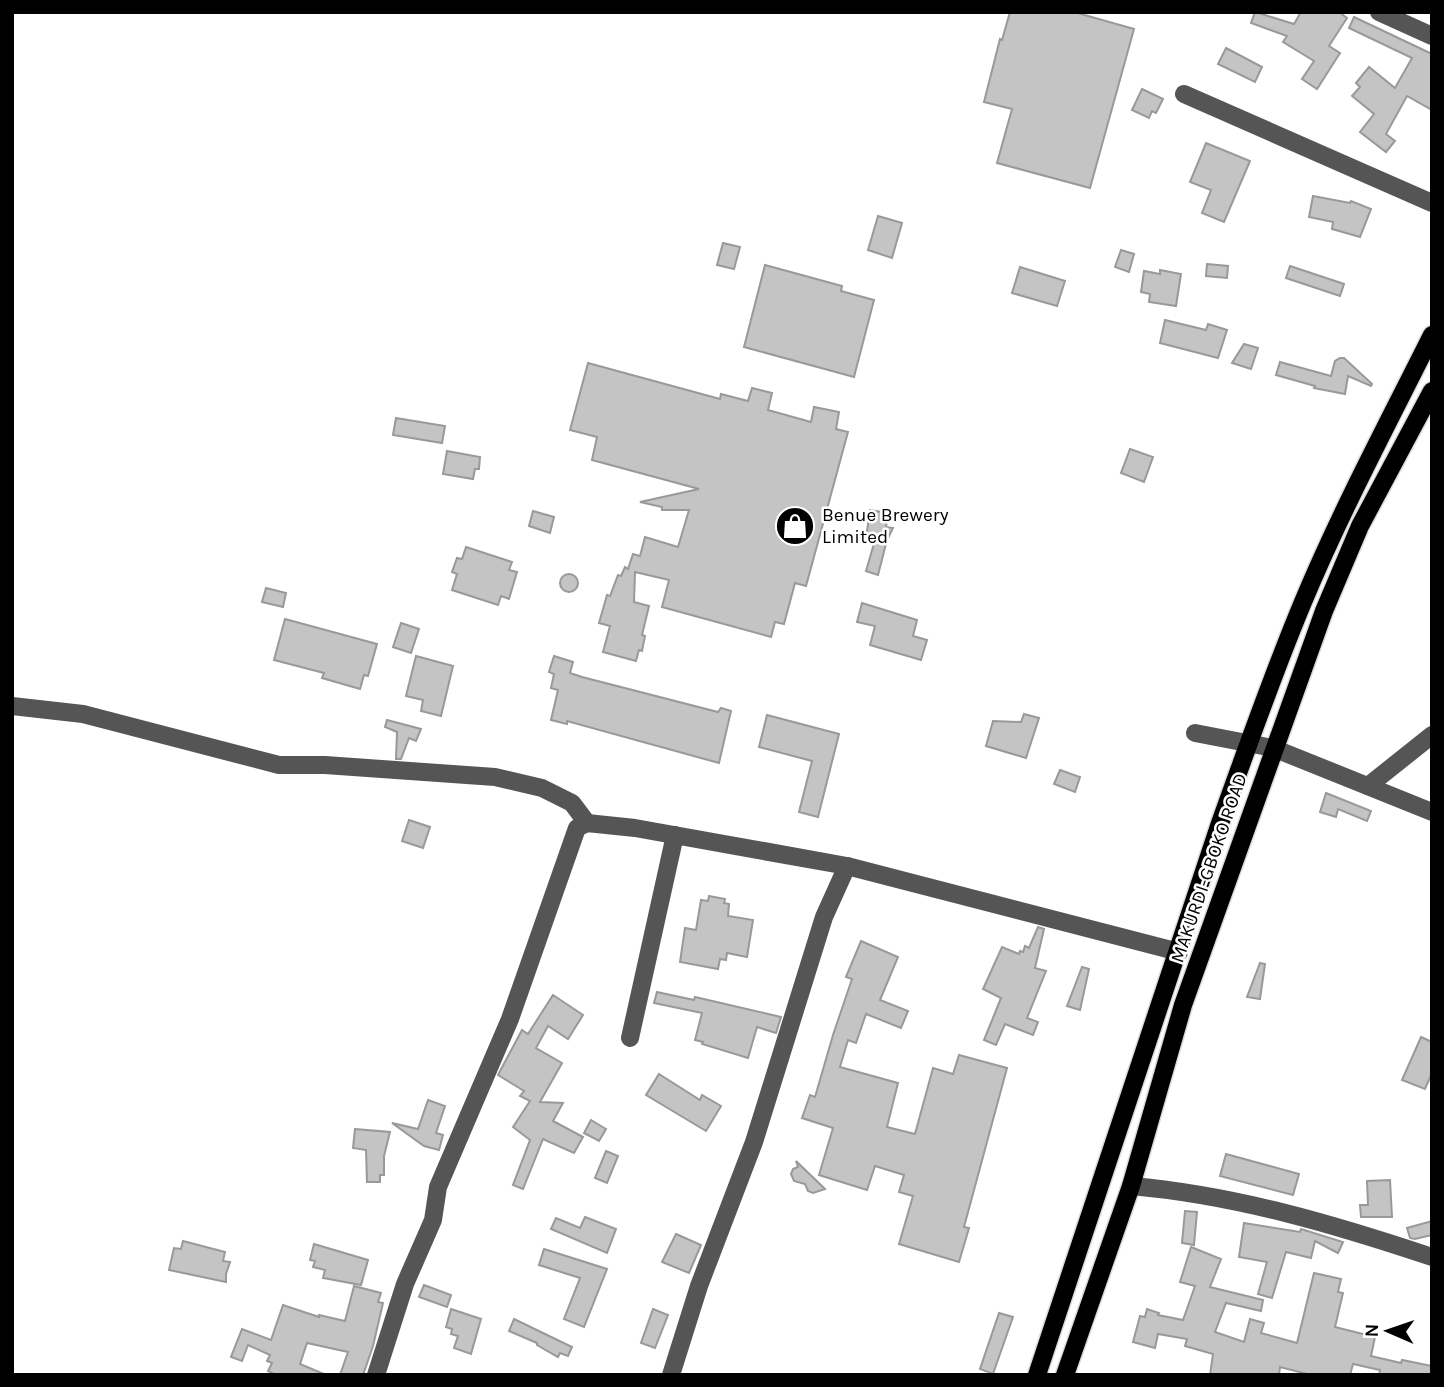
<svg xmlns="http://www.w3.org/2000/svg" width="1444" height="1387" viewBox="0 0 1444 1387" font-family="Karla,sans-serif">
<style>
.building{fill:#c4c4c4;stroke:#999;stroke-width:2}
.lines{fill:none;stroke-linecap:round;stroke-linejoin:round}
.major-casing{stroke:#dbdbdb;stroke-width:21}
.minor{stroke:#555;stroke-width:18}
.major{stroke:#000;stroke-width:18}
.labels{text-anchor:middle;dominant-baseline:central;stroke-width:5;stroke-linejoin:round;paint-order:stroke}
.poi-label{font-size:19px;fill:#000;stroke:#fff;text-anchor:start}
.street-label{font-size:19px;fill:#000;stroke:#fff}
</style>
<rect width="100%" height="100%" fill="#fff"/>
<g class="building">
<polygon points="1010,12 1074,12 1134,29 1090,188 997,163 1012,109 984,102 1000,39 1002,40"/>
<polygon points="1255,12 1294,24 1301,12 1339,12 1347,18 1329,46 1340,53 1317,89 1302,79 1314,61 1283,42 1287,36 1251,23"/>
<polygon points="1354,17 1432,54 1432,110 1407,96 1386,134 1395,141 1386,152 1360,132 1374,114 1352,96 1360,87 1356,83 1369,67 1395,88 1412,58 1349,28"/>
<polygon points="1226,48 1262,67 1255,82 1218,64"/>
<polygon points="1142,89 1163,99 1156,113 1152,111 1149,118 1132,110"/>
<polygon points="1206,143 1250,161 1224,222 1202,213 1211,190 1190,182"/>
<polygon points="1313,196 1350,203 1351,201 1371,209 1360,237 1332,229 1333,222 1309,217"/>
<polygon points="878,216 902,223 892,258 868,250"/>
<polygon points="723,243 740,247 734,269 717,265"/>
<polygon points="1121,250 1134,254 1129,272 1115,267"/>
<polygon points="1207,264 1228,266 1227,278 1206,276"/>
<polygon points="765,265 842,286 841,291 874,300 854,377 744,347"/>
<polygon points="1290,266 1344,284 1340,296 1286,278"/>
<polygon points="1020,267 1065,281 1057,306 1012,293"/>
<polygon points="1160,270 1181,274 1176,306 1149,302 1150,294 1141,292 1144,271 1160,274"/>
<polygon points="1165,320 1206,330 1208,324 1227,330 1218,358 1160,343"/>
<polygon points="1244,344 1258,348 1251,369 1232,363"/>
<polygon points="1340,358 1344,358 1372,384 1371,386 1348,376 1345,394 1314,388 1315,386 1276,375 1280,362 1331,376 1335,361"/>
<polygon points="588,363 720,399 721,394 748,401 752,388 772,393 768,410 811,422 814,407 839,412 836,429 848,432 806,586 795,583 784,624 775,622 771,637 662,607 669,580 635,572 634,602 649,606 642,635 645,636 642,651 639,650 636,661 603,652 610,626 599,623 607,595 610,596 618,575 621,576 625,567 628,569 633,554 640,556 645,537 678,547 689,510 662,510 662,507 640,502 699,489 592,460 597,437 570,430"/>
<polygon points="396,418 445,426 442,443 393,435"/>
<polygon points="1130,449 1153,457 1144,482 1121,473"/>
<polygon points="447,451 480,457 479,469 475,469 473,479 443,474"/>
<polygon points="870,510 888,513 886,527 893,528 887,540 878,575 866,571 875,540 866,538"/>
<polygon points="533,511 554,517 550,533 529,526"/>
<polygon points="466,547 512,562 509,570 517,572 509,599 501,596 498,605 452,590 457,574 452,572 457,558 462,559"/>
<circle cx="569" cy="583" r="9"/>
<polygon points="266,588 286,593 283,607 262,602"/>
<polygon points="862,603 917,620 913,636 927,640 921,660 870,645 875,626 857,622"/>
<polygon points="285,619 377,644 368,676 364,675 360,689 322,678 324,673 274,660"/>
<polygon points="401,623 419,629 411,653 393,647"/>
<polygon points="416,656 453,666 441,716 421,711 423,700 406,696"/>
<polygon points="554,656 573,662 570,673 582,677 718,712 721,708 731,711 719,763 567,721 567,724 551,720 558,690 551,688 554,674 549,672"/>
<polygon points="1024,714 1039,718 1026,758 986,746 993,721 1021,722"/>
<polygon points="767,715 839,734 818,817 799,812 812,761 759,747"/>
<polygon points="387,720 421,729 416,741 409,738 401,759 396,759 397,732 385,727"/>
<polygon points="1060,770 1080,777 1075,792 1054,784"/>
<polygon points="1326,793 1371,811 1367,821 1338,809 1336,817 1320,812"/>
<polygon points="409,820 430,827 423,848 402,841"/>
<polygon points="709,896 725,899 724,903 729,904 728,916 753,920 747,957 727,953 726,960 720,959 718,969 680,962 685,928 696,930 701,900 708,901"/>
<polygon points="1038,927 1044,929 1035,968 1046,971 1027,1018 1038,1022 1033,1035 1005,1024 996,1045 984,1040 1001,998 983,989 1002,947 1019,954 1020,951 1023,952 1025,946 1029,948"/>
<polygon points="861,941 898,957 880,1000 908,1011 901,1028 866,1014 856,1043 848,1040 840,1067 898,1083 887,1127 915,1134 933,1068 953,1074 959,1055 1007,1068 964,1227 969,1228 959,1262 899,1244 913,1196 899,1192 904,1175 875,1166 867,1190 819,1175 833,1128 802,1118 810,1095 815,1097 833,1035 852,979 846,977"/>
<polygon points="1260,963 1265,964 1260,999 1247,997"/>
<polygon points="1082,967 1089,969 1080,1010 1067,1006"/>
<polygon points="657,992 694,1000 695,997 781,1017 776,1033 757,1027 748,1058 702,1044 703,1042 695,1040 702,1013 654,1003"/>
<polygon points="553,995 583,1015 568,1039 548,1026 536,1048 562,1063 540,1102 563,1103 553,1121 583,1137 574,1153 543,1139 523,1189 513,1185 530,1140 513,1127 530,1101 520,1096 524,1091 498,1075 522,1030 528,1034"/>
<polygon points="1421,1037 1432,1042 1432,1073 1425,1089 1402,1080"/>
<polygon points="659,1074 700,1100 702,1095 721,1106 706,1131 646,1095"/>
<polygon points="428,1100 445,1106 436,1133 443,1135 439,1150 424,1146 392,1123 418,1129"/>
<polygon points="591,1120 606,1129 599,1141 584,1133"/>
<polygon points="355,1129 390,1132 384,1156 384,1175 380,1175 380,1182 367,1182 366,1150 353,1148"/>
<polygon points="606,1151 618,1156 607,1183 595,1178"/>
<polygon points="1226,1154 1299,1174 1293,1195 1220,1176"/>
<polygon points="796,1161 824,1188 825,1189 813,1193 808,1191 805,1184 794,1181 791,1174 793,1169 798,1167"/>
<polygon points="1390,1180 1392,1217 1361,1217 1360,1205 1368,1205 1367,1181"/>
<polygon points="1185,1211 1197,1212 1194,1245 1182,1243"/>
<polygon points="585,1217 616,1229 607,1253 551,1229 556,1218 580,1228"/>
<polygon points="1432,1221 1432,1235 1415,1239 1410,1238 1407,1228"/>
<polygon points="1244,1223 1300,1232 1301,1229 1343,1242 1338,1253 1315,1241 1311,1258 1286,1252 1272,1298 1258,1294 1267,1262 1239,1257"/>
<polygon points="676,1234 701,1245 689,1273 662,1262"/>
<polygon points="183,1241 225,1252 223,1261 230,1262 226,1274 226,1282 169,1270 174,1248 181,1249"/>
<polygon points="314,1244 368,1260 361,1285 323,1278 325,1270 313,1267 315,1261 310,1260"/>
<polygon points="1191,1247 1221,1259 1210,1287 1263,1300 1261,1311 1226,1303 1215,1332 1244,1342 1250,1319 1264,1323 1261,1333 1297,1343 1314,1273 1341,1279 1338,1292 1343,1293 1335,1327 1375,1337 1371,1356 1401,1363 1402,1360 1432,1366 1432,1375 1379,1375 1380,1370 1353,1364 1350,1375 1311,1375 1280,1367 1279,1375 1210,1375 1213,1354 1185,1346 1187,1339 1158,1334 1155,1348 1133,1342 1140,1316 1145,1317 1147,1309 1159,1313 1158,1315 1183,1320 1195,1286 1180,1282"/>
<polygon points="544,1249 607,1269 584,1327 564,1319 580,1278 539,1265"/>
<polygon points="424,1285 451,1295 447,1307 419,1297"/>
<polygon points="354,1286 381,1293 378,1302 383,1303 373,1346 363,1375 340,1375 348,1352 307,1343 300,1364 326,1375 276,1375 268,1371 272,1363 267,1361 270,1355 248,1345 242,1361 231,1357 242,1329 271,1340 283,1305 319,1317 319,1315 345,1321"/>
<polygon points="451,1309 481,1319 471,1354 454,1348 458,1336 451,1334 452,1329 446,1327"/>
<polygon points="653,1309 668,1315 655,1348 641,1343"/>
<polygon points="999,1313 1013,1317 993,1374 980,1369"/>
<polygon points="514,1319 572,1347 568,1356 560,1353 558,1357 537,1345 537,1343 509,1331"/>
</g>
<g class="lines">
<g class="major-casing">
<g id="major">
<path d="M1037,1375L1219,826C1246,751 1272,676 1303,602C1341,511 1388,423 1432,335"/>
<polyline points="1065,1375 1131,1186 1183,1005 1324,611 1360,526 1432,391"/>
</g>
</g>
<g class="minor">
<polyline points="1379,12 1432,36"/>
<polyline points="1184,94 1432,203"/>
<polyline points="12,706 83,714 279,765 325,765 495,777 542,788 572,803 587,823"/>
<polyline points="1195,733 1273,748 1432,812"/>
<polyline points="1368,786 1432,735"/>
<polyline points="630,1038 675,835"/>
<path d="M1131,1186C1235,1195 1333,1224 1432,1257"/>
<polyline points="376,1375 405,1284 433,1220 438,1187 510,1019 577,828 587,823 635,828 847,866 1179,952"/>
<polyline points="671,1375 699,1286 754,1142 824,917 847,866"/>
</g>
<use href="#major" class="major"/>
</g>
<defs>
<g id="shop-disc" transform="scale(2.0125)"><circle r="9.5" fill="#000" stroke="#fff"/><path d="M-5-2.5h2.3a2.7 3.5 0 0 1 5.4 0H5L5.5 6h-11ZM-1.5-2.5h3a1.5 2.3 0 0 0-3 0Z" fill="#fff"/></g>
</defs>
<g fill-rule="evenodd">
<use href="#shop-disc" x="795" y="526"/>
</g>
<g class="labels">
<g class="poi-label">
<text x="822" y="515">Benue Brewery<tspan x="822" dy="22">Limited</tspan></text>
</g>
<g class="street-label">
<text transform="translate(1209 868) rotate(-71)">MAKURDI-GBOKO ROAD</text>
</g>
</g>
<rect width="1444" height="1387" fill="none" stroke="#000000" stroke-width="28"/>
<g transform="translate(1388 1331) rotate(272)" stroke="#ffffff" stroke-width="5" paint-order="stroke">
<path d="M0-5L12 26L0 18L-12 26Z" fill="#000000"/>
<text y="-10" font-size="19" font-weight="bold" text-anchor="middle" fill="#000000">N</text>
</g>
</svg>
